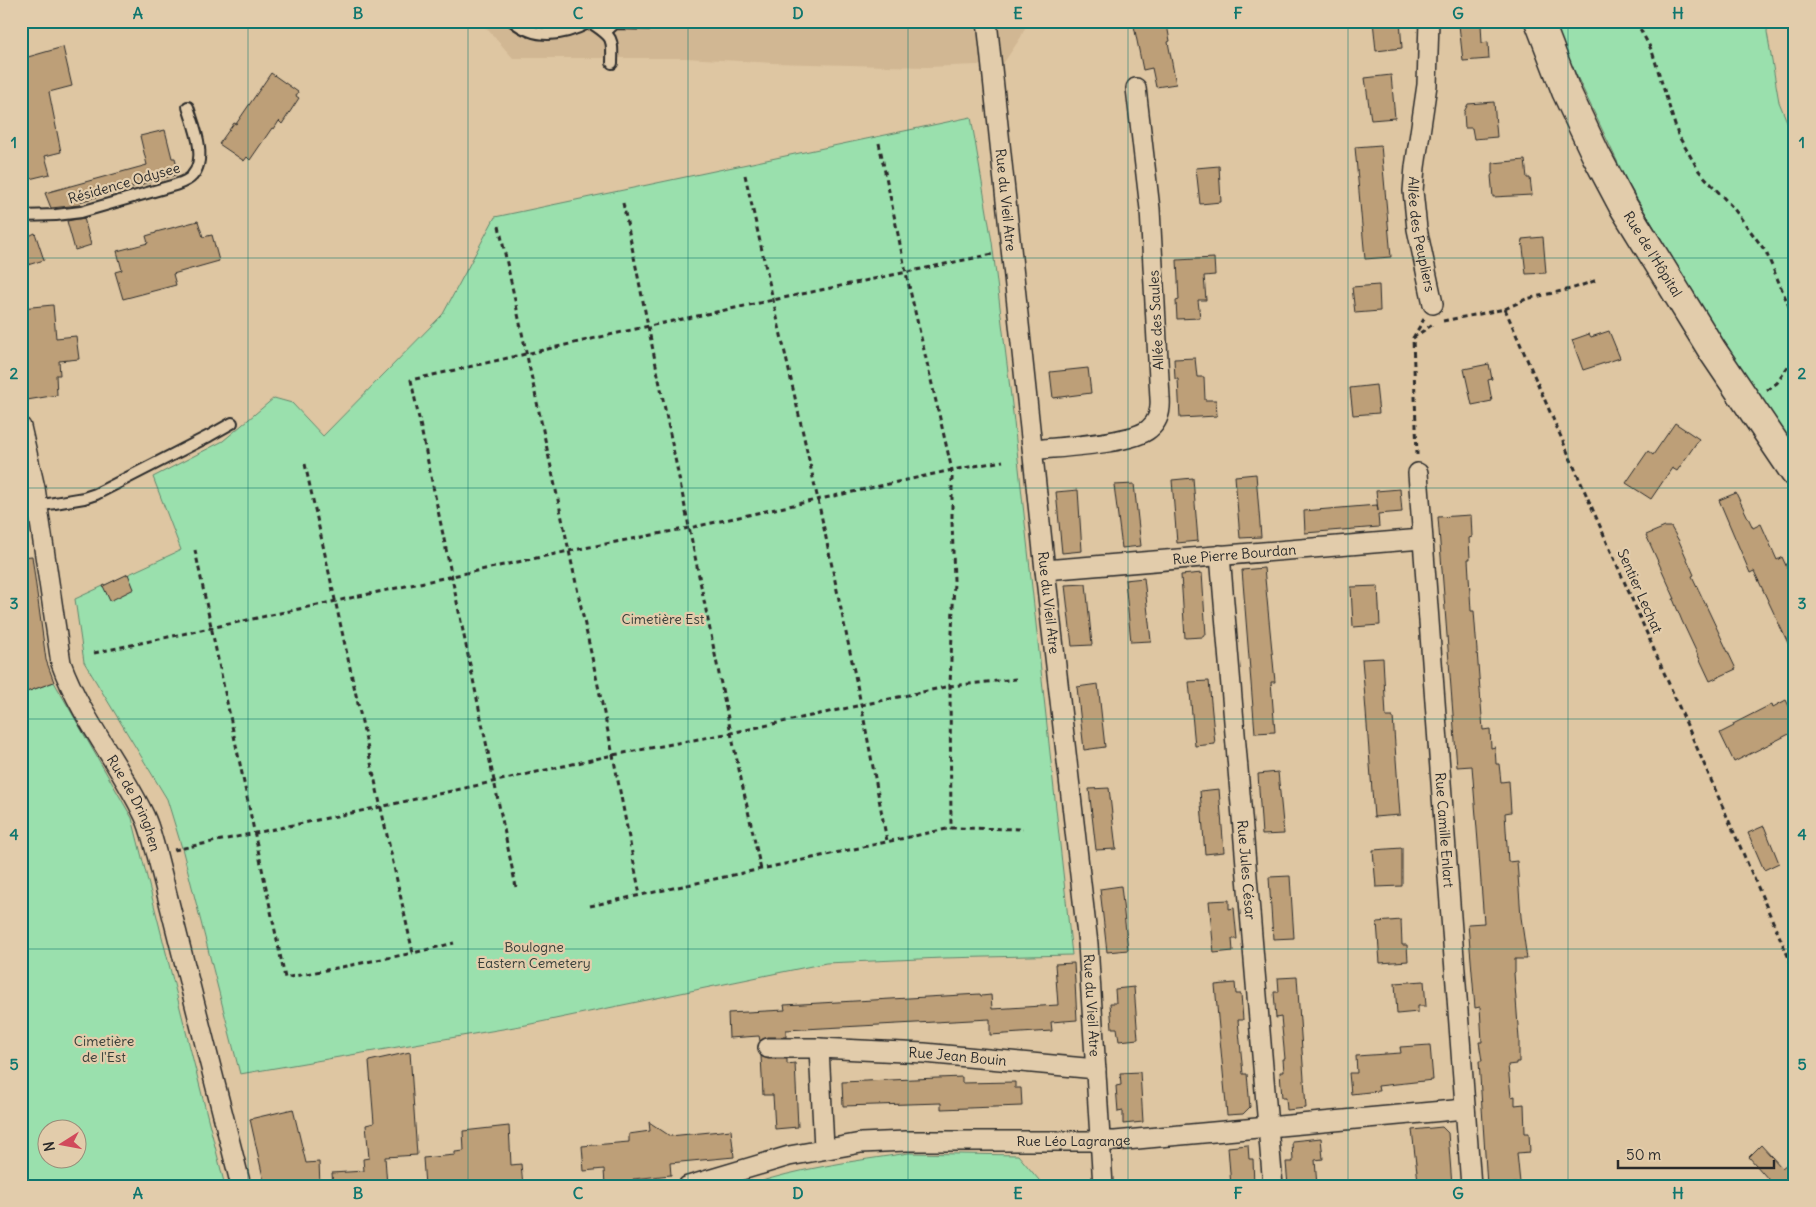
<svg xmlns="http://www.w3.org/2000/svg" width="1816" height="1207" viewBox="0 0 1816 1207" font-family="Delius,sans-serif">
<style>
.built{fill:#d1b793}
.green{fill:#9ae0ad;stroke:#62866c;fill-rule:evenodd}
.building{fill:#bd9f78;stroke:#2b2b2b}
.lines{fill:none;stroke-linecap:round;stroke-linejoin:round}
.lane-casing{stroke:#2b2b2b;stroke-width:14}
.street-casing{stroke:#2b2b2b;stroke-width:22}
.secondary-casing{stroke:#2b2b2b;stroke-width:31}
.path{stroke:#2b2b2b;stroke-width:3;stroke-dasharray:5 4;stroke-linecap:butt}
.lane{stroke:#e2ccab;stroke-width:10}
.street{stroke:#e2ccab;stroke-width:19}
.secondary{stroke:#e2ccab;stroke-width:28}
.grid{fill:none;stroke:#0f766e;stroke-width:1;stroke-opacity:0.55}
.labels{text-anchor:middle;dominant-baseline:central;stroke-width:4.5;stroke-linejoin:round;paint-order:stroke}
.street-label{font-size:14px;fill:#2b2b2b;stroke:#e2ccab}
.park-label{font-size:14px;fill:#363d38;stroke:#e2ccab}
.neatline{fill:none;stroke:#0f766e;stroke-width:2}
.grid-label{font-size:16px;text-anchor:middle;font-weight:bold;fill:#0f766e}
</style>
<rect width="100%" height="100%" fill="#dec6a2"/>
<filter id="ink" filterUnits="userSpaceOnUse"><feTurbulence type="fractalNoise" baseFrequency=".02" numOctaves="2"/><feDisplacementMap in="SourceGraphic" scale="10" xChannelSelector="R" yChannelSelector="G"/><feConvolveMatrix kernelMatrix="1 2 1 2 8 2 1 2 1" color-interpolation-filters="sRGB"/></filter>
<g filter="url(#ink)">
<polygon class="built" points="480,21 1028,21 1021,37 1003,64 926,67 773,63 685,58 513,58"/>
<g class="green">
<polygon points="1553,21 1768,21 1767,32 1779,102 1795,141 1795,451 1735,362 1627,182 1557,34"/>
<polygon points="971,117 992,242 1013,413 1072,955 943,958 826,963 526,1025 240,1074 182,848 167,799 84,662 75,599 181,550 153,477 223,441 274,398 292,403 323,436 443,314 495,217"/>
<path d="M54,682L132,818L225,1186H21V694ZM48,1130H78V1160H48Z"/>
<path d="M909,1153L1018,1155L1044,1186H746C799,1168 854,1161 909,1153Z"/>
</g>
<g class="building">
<polygon points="1133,21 1153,21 1154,27 1167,25 1170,41 1168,42 1176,84 1156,87 1152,68 1143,70"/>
<polygon points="1373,21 1400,21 1402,48 1376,51"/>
<polygon points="1481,24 1482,43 1488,42 1489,59 1463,61 1459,25"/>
<polygon points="63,47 72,86 49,92 61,152 45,156 50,174 21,181 21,59"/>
<polygon points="271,73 298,92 296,96 299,98 282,124 279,121 274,129 272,128 250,160 247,157 244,161 219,144 234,123 236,124"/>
<polygon points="1391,75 1395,118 1371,120 1365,78"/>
<polygon points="1494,102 1497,137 1474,139 1472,128 1465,128 1464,112 1468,104"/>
<polygon points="165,130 172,158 175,158 179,174 79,202 80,205 51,208 45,193 147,165 140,136"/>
<polygon points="1381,145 1391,257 1365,259 1355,147"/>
<polygon points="1525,160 1527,178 1530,178 1532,195 1493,197 1491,176 1493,173 1493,163"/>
<polygon points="1219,166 1221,202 1200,204 1196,168"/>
<polygon points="84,218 91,245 75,250 67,221"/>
<polygon points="198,221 203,237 212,235 219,261 173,274 176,285 123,299 115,272 122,270 117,251 148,243 146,236 156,233 156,232"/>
<polygon points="35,233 44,260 21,267 21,240"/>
<polygon points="1543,237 1546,273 1526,274 1522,239"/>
<polygon points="1214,258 1215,275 1204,276 1206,300 1198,300 1200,318 1177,319 1176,301 1179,300 1177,260"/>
<polygon points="1379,285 1380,311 1355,313 1352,287"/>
<polygon points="53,305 56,338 76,336 79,359 59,361 60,375 56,375 57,395 21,401 21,308"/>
<polygon points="1609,331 1620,358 1583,370 1572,340 1589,334 1591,337"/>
<polygon points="1195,358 1197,377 1204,377 1205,400 1216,400 1217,416 1180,418 1178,379 1175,379 1174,359"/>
<polygon points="1489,364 1492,379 1488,380 1492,401 1472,405 1464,369"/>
<polygon points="1088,368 1091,393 1053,398 1050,372"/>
<polygon points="1376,385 1379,413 1353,415 1350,388"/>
<polygon points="1675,423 1699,439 1677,471 1672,468 1651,499 1626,483 1648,451 1653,455"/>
<polygon points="1256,474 1261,537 1240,538 1235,476"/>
<polygon points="1193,478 1198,541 1177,543 1172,480"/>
<polygon points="1134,484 1141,546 1122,548 1114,485"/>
<polygon points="1400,489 1402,512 1378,514 1379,527 1305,533 1304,511 1377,505 1378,511 1376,491"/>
<polygon points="1078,490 1082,551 1062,553 1056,492"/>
<polygon points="1736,493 1753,528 1761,524 1777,560 1782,557 1795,585 1795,658 1754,571 1750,573 1719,500"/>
<polygon points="1471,515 1472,537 1469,538 1470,559 1468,559 1471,611 1474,611 1483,730 1490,729 1491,748 1495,747 1496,764 1499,764 1501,782 1509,781 1511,812 1505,813 1508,862 1517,861 1521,917 1527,959 1515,959 1515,972 1514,973 1519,1039 1519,1062 1516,1062 1516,1064 1508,1065 1511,1097 1515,1096 1515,1105 1524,1104 1525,1133 1529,1133 1530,1152 1517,1153 1520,1183 1487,1185 1479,1061 1482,1061 1479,1042 1482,1042 1480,1007 1475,1008 1468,924 1484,923 1478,842 1472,766 1457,767 1438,517"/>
<polygon points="1665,527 1671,527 1679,541 1694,575 1692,576 1736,669 1710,681 1682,621 1673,599 1675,599 1646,535"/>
<polygon points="32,556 46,660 54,682 21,694 21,557"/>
<polygon points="1264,568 1275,682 1271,682 1275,732 1255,733 1242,570"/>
<polygon points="1202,573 1206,635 1203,635 1203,637 1185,638 1181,575"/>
<polygon points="128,574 134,589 110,601 103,586"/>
<polygon points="1144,578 1151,641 1131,642 1125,580"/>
<polygon points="1086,584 1092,645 1072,646 1065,585"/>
<polygon points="1378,586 1380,625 1353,627 1351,587"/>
<polygon points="1383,658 1386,717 1393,717 1400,815 1374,817 1362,659"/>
<polygon points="1209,681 1215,744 1195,746 1189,682"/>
<polygon points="1098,684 1105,747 1084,750 1077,687"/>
<polygon points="1786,700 1795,718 1795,731 1734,762 1720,733 1734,726 1733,724 1772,704 1773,707"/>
<polygon points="1278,772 1284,834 1262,835 1258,774"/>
<polygon points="1109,788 1116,849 1096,850 1089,789"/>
<polygon points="1219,789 1224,852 1205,854 1200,791"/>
<polygon points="1764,826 1779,863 1764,870 1748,833"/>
<polygon points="1402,848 1402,886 1376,887 1373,850"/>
<polygon points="1290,876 1294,938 1273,939 1269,877"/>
<polygon points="1121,886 1128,950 1107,952 1100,889"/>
<polygon points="1229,900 1229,909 1234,908 1237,939 1232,939 1233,951 1214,953 1209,901"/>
<polygon points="1401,920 1402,945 1407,945 1408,961 1380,963 1377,922"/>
<polygon points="1074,963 1077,1020 1051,1022 1052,1031 990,1035 990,1019 786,1030 786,1037 768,1037 760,1041 759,1036 729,1038 728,1013 785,1010 784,1005 980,994 981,996 991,995 992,1009 1058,1005 1055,964"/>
<polygon points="1297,977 1306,1108 1287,1110 1286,1098 1282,1098 1280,1072 1284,1072 1283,1059 1285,1059 1281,1017 1276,1018 1274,992 1279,992 1278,978"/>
<polygon points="1424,981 1426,1006 1418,1006 1418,1012 1397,1014 1395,983"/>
<polygon points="1235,983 1236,994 1241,994 1243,1020 1238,1020 1243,1074 1247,1074 1250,1107 1243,1114 1227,1115 1215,985"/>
<polygon points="1134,987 1138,1039 1119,1041 1117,1028 1112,1028 1110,1003 1116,1003 1115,989"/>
<polygon points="1430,1045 1433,1080 1378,1086 1379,1091 1351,1094 1349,1073 1357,1073 1356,1056 1401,1053 1400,1047"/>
<polygon points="410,1052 417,1155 385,1157 387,1186 333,1186 332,1173 364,1171 363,1159 369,1158 366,1125 374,1123 369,1061"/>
<polygon points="761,1056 768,1059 787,1059 787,1064 795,1063 798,1127 775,1129 773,1095 763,1095"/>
<polygon points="1140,1072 1143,1122 1123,1124 1123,1111 1118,1112 1116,1086 1121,1085 1120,1073"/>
<polygon points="962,1077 962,1083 1015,1082 1015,1088 1021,1088 1022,1106 941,1109 941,1103 843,1106 842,1082"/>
<polygon points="293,1109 306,1163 319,1162 320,1186 265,1186 250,1119"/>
<polygon points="649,1122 670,1136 731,1130 734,1157 670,1163 671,1175 633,1179 633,1184 625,1186 605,1186 604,1169 584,1171 582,1146 629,1142 629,1134 650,1131"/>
<polygon points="509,1126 511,1165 521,1164 523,1186 425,1186 423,1158 455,1155 455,1152 464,1151 463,1131"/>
<polygon points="1442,1127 1448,1133 1452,1186 1425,1186 1425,1180 1418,1181 1412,1130"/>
<polygon points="1321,1138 1323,1159 1315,1160 1317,1186 1288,1186 1286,1162 1293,1162 1292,1141"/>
<polygon points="1248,1145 1249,1159 1253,1159 1254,1186 1231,1186 1228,1147"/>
<polygon points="1761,1145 1782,1168 1795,1158 1795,1186 1762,1186 1769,1180 1749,1157"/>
</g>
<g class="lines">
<g class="lane-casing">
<g id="lane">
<path d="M513,21C537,41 565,35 590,22"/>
<path d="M590,22C612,37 613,36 612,63"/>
<polyline points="605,32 615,23 658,24"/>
<path d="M21,216L56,215L81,212L175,185C181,183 188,181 192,176C208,158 194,126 188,107"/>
<polyline points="37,506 84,498 96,494 209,436 232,423"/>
</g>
</g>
<g class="street-casing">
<g id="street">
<path id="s1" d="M987,21L1045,570L1088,944L1103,1186"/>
<path id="s2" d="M1429,21L1427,85L1415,167L1413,191L1417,229L1433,304"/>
<path id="s3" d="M21,427L35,488L61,663C81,718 119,763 144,815C150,827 153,842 157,855L241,1186"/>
<path d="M1033,450C1058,447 1132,444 1149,429C1159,421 1161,410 1160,398L1150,209L1136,88"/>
<path id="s4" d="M1418,473L1471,1186"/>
<path id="s5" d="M1220,555L1273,1186"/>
<path id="s6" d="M1045,570L1422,539"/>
<polyline points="768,1048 819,1048"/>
<path id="s7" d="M824,1148L819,1048L924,1053L1096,1069"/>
<path id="s8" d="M688,1186L789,1156L861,1143L906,1141H1115L1465,1109"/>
</g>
</g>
<g class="secondary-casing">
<g id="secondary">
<path id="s9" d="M1539,21L1566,91L1596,155L1622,204L1712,350L1795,473"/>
</g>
</g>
<g class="path">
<polyline points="1636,21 1652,51 1678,135 1699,171 1734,209 1766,252 1794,318 1795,327"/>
<polyline points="879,143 906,273 952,470 952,521 954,580 950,686 951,828 1023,829"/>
<polyline points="745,175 818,500 861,704 887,841"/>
<polyline points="623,203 731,733 761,870"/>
<polyline points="499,226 613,755 640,895"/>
<polyline points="1505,309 1795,972"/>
<polyline points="1443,321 1505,309 1526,299 1571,289 1597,280"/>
<polyline points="1413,338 1433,324"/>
<polyline points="1767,390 1777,383 1795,356"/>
<polyline points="1417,455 1413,338 1424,319"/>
<polyline points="305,464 413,953 454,943"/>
<polyline points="195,550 285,978 413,953"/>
<polyline points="94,653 569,551 689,528 952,470 1003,461"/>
<polyline points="174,850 380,807 613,755 731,733 950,686 1016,679"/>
<polyline points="516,887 411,380 649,326 993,254"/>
<polyline points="590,906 951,828"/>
</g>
<use href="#lane" class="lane"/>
<use href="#street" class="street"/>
<use href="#secondary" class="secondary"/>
</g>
</g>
<path class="grid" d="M248,21V1186M468,21V1186M688,21V1186M908,21V1186M1128,21V1186M1348,21V1186M1568,21V1186M21,258H1795M21,488H1795M21,719H1795M21,949H1795"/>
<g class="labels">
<g class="street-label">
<text transform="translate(124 183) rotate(-16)">Résidence Odysee</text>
<text stroke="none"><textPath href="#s1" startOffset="180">Rue du Vieil Atre</textPath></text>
<text stroke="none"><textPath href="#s2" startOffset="215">Allée des Peupliers</textPath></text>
<text stroke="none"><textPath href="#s9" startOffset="260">Rue de l'Hôpital</textPath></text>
<text transform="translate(1156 320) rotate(-93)">Allée des Saules</text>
<text stroke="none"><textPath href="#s6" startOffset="190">Rue Pierre Bourdan</textPath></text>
<text transform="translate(1640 591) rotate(66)">Sentier Lechat</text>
<text stroke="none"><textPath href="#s1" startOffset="585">Rue du Vieil Atre</textPath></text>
<text stroke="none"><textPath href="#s3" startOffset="398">Rue de Dringhen</textPath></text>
<text stroke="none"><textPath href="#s4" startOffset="358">Rue Camille Enlart</textPath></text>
<text stroke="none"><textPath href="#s5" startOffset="316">Rue Jules César</textPath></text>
<text stroke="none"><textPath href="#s1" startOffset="990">Rue du Vieil Atre</textPath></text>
<text stroke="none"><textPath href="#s7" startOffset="239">Rue Jean Bouin</textPath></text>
<text stroke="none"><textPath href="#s8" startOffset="391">Rue Léo Lagrange</textPath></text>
</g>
<g class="park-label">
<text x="663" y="619">Cimetière Est</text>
<text x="534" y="947">Boulogne<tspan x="534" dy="16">Eastern Cemetery</tspan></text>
<text x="104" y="1041">Cimetière<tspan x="104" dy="16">de l'Est</tspan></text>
</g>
</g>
<rect width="1816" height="1207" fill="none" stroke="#e2ccab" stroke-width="55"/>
<g transform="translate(62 1144) rotate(259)"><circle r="24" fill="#e2ccab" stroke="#998c78"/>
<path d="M0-4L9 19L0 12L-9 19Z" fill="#d1495b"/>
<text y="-8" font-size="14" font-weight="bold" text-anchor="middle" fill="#2b2b2b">N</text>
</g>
<path d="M1618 1160v8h156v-8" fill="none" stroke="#2b2b2b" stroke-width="2.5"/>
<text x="1626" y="1160" font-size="15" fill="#2b2b2b" stroke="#e2ccab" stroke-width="4" paint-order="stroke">50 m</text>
<rect x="28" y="28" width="1760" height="1152" class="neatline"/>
<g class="grid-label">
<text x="138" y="19">A</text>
<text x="358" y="19">B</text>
<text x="578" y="19">C</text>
<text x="798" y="19">D</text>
<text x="1018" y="19">E</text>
<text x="1238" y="19">F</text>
<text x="1458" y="19">G</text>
<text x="1678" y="19">H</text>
<text x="14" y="148">1</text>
<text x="1802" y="148">1</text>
<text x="14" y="379">2</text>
<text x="1802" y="379">2</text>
<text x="14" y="609">3</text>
<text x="1802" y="609">3</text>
<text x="14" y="840">4</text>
<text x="1802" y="840">4</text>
<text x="14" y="1070">5</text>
<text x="1802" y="1070">5</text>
<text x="138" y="1199">A</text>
<text x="358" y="1199">B</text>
<text x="578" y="1199">C</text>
<text x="798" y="1199">D</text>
<text x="1018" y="1199">E</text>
<text x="1238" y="1199">F</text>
<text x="1458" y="1199">G</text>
<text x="1678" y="1199">H</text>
</g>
</svg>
